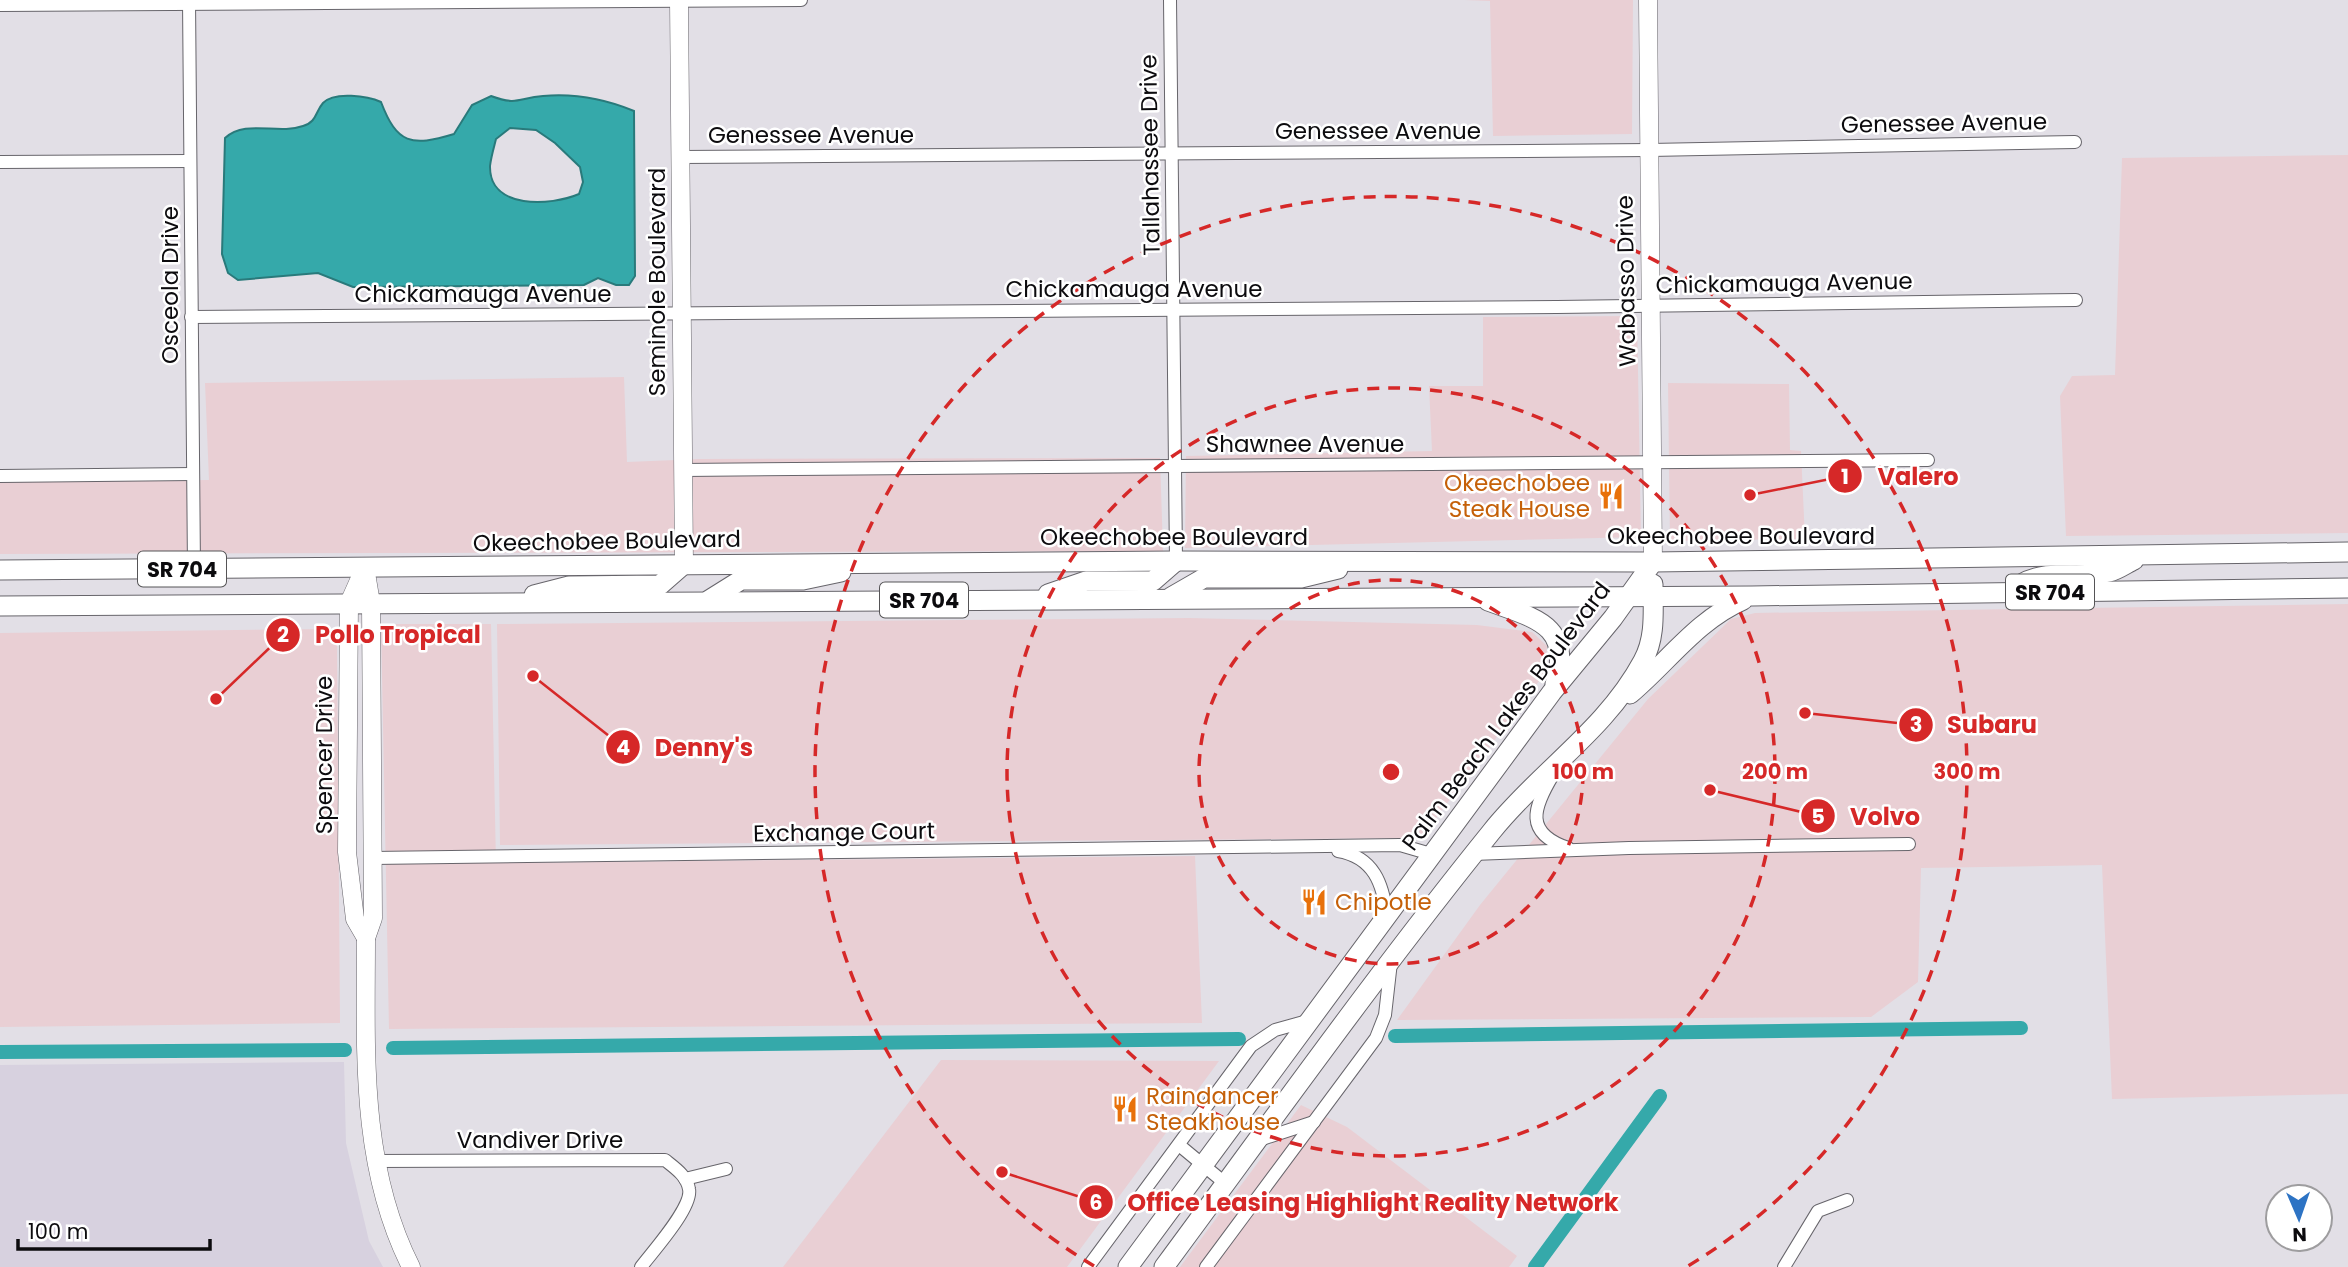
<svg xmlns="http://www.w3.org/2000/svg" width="2348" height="1267" viewBox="0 0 2348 1267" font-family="Poppins,sans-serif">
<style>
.commercial{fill:#e9cfd4}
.built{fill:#d7d1df}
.water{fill:#35a9aa;stroke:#297a7b;stroke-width:2;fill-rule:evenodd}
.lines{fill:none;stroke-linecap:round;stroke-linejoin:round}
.canal{stroke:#35a9aa;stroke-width:14}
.street-casing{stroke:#67656b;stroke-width:14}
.secondary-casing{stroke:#67656b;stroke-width:19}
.primary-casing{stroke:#67656b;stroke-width:21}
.street{stroke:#fff;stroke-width:12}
.secondary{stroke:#fff;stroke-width:18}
.primary{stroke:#fff;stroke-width:19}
.ring{fill:none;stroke:#d62828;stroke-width:3.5;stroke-dasharray:12 9}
.labels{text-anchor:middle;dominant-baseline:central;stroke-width:5;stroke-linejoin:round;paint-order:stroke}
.shield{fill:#fff;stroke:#555456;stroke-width:2}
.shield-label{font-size:21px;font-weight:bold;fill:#0c0b0e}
.street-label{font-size:23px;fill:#0c0b0e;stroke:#fff}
.food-label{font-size:23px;fill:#c56008;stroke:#fff;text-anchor:start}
.centre{fill:#d62828;stroke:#fff;stroke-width:3.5}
.ring-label{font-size:21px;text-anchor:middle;font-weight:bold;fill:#d62828;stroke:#fff;stroke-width:5;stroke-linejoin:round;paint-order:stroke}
.leader{fill:none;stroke:#d62828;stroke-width:2.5}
.callout-dot{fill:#d62828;stroke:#fff;stroke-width:2.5}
.mark-label{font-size:21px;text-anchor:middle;font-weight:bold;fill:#fff}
.callout-label{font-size:24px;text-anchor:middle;font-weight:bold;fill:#d62828;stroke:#fff;stroke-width:5;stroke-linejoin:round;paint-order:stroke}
</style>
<rect width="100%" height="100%" fill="#e2dfe6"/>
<g class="commercial">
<polygon points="1464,0 1633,0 1632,134 1493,136 1490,1"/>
<polygon points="2348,155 2348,533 2066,536 2060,396 2072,376 2115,375 2122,158"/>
<polygon points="1637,316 1641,537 1185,548 1186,456 1432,451 1429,386 1483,386 1483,317"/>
<polygon points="624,377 627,462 700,459 1160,458 1163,551 0,554 0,482 209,480 205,383"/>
<polygon points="1668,383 1789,384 1790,450 1801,451 1805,539 1670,541"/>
<polygon points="2348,604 2348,1094 2112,1099 2102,865 1921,868 1918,982 1871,1017 1397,1020 1480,905 1648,699 1731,619 1755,613"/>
<polygon points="1189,618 1477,625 1532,632 1547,646 1545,673 1421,838 500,845 497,624"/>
<polygon points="381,624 491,624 496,863 1195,856 1202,1023 389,1029"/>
<polygon points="323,629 337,644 340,1023 0,1027 0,633"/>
<polygon points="941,1060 1219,1061 1067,1267 783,1267"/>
<polygon points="1301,1105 1347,1127 1517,1256 1509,1267 1180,1267"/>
</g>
<polygon class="built" points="344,1062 346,1143 369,1241 383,1267 0,1267 0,1065"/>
<path class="water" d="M491,96C518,106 518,98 543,96C576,93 605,99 634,111L635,276L629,285H616L598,278L584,285L353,287L318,273L238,280L228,273L222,254L225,138C246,119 277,135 303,126C317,122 315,112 323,103C334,91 368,96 381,102C397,144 411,147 454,134L472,105ZM510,128L536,130L555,143L580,167L583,182L579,194C551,206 489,210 490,166C491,157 494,147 496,139Z"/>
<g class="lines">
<g class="canal">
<polyline points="1395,1036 2021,1028"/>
<polyline points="393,1048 1239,1039"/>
<polyline points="0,1052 345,1050"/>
<polyline points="1535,1267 1660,1096"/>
</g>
<g class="street-casing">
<g id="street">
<polyline points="189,0 194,569"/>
<polyline points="1170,0 1176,561"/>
<polyline points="0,5 801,0"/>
<polyline points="680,157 1650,150 2075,142"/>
<polyline points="0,162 190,161"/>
<polyline points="191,317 1557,307 2076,300"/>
<polyline points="683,470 1928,460"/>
<polyline points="0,476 193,474"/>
<path d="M1553,775C1533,808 1524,833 1568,848"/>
<path d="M1338,851C1374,857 1383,884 1387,916"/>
<polyline points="1473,854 1629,848 1909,844"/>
<polyline points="372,858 1400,845 1431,854"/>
<polyline points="1259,1140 1314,1122"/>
<polyline points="1179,1145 1226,1184"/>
<path d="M375,1161L665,1160C675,1168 687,1176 689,1189C693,1207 653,1251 641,1267"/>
<polyline points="685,1179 726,1169"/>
<polyline points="1088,1267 1251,1046 1275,1030 1311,1020"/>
<polyline points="1206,1267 1376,1038 1385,1015 1391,962"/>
<polyline points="1784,1267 1818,1211 1847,1200"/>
</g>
</g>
<g class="secondary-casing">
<g id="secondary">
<polyline points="679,0 684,564"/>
<polyline points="1648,0 1653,562"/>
<path d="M365,567L371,603L373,918L366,938C366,1050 359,1164 411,1267"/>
<polyline points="365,567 349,603 347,852 355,919 366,938"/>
</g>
</g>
<g class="primary-casing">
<g id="primary">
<polyline points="0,570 1176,561 1653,562 2348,552"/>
<path d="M2019,592L2021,584C2049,568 2080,579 2109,572C2118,570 2127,563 2134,560"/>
<polyline points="1048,594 1086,581 1153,581 1176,561"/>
<polyline points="534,595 569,586 660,585 684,564"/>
<polyline points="1171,597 1204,578 1301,578 1338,569"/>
<polyline points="709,600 741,580 803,580 841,572"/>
<path d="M1488,601C1533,618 1574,624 1555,684"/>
<polyline points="0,606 1752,596 2348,588"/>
<path d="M1630,694C1668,662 1697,620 1743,600"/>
<polyline points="1128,1267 1552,692 1613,618 1653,562"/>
<path d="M1164,1267C1272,1121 1378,972 1492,831C1540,771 1606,730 1643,661C1656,637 1653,611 1653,584"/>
</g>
</g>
<use href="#street" class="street"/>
<use href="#secondary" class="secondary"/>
<use href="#primary" class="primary"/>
</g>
<g class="ring">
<circle cx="1391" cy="772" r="192"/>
<circle cx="1391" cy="772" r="384"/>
<path d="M1094 1266A576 576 0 1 1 1688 1266"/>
</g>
<defs>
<g id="restaurant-bare" transform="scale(2.1)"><path d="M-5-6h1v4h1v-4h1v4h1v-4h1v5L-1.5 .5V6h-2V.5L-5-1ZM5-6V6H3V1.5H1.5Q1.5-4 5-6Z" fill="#e8710a" stroke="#fff" stroke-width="2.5" paint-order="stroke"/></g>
</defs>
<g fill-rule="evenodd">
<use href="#restaurant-bare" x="1611" y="496"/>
<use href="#restaurant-bare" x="1314" y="902"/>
<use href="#restaurant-bare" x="1125" y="1109"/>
</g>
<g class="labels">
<g class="shield">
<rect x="138" y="551.5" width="88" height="35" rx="5"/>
<rect x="2006" y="574.5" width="88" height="35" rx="5"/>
<rect x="880" y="582.5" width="88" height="35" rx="5"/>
</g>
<g class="shield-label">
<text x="182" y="569">SR 704</text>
<text x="2050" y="592">SR 704</text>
<text x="924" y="600">SR 704</text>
</g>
<g class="street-label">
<text transform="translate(1944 123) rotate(-1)">Genessee Avenue</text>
<text x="1378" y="131">Genessee Avenue</text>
<text x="811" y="135">Genessee Avenue</text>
<text transform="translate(1150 155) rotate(-91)">Tallahassee Drive</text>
<text transform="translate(1626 281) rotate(-91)">Wabasso Drive</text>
<text transform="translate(657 282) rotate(-90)">Seminole Boulevard</text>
<text transform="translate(1784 283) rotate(-1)">Chickamauga Avenue</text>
<text transform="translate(170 285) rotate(-90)">Osceola Drive</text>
<text x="1134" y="289">Chickamauga Avenue</text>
<text x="483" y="294">Chickamauga Avenue</text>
<text x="1305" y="444">Shawnee Avenue</text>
<text x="1741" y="536">Okeechobee Boulevard</text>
<text x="1174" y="537">Okeechobee Boulevard</text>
<text transform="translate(607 541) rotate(-1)">Okeechobee Boulevard</text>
<text transform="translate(1506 716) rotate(-53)">Palm Beach Lakes Boulevard</text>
<text transform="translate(324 755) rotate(-90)">Spencer Drive</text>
<text transform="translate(844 832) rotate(-1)">Exchange Court</text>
<text x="540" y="1140">Vandiver Drive</text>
</g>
<g class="food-label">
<text x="1590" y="483" text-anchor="end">Okeechobee<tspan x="1590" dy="26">Steak House</tspan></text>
<text x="1335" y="902">Chipotle</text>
<text x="1146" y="1096">Raindancer<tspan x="1146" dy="26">Steakhouse</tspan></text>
</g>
</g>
<circle cx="1391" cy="772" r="10" class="centre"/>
<g class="ring-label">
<text x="1583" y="779">100 m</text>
<text x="1775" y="779">200 m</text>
<text x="1967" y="779">300 m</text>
</g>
<path class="leader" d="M1750 495L1845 476M216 699L283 635M1805 713L1916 725M533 676L623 747M1710 790L1818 816M1002 1172L1096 1202"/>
<g class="callout-dot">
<circle cx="1750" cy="495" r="7"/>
<circle cx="216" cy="699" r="7"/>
<circle cx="1805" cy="713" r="7"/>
<circle cx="533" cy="676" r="7"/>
<circle cx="1710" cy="790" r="7"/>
<circle cx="1002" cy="1172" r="7"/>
<circle cx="1845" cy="476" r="18"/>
<circle cx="283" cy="635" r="18"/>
<circle cx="1916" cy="725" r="18"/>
<circle cx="623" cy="747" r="18"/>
<circle cx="1818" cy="816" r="18"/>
<circle cx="1096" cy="1202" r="18"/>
</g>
<g class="mark-label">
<text x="1845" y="484">1</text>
<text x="283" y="642">2</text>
<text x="1916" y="732">3</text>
<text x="623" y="755">4</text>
<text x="1818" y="824">5</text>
<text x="1096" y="1210">6</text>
</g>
<g class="callout-label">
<text x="1918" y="485">Valero</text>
<text x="398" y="643">Pollo Tropical</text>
<text x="1992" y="733">Subaru</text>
<text x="704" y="756">Denny's</text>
<text x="1885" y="825">Volvo</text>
<text x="1373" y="1211">Office Leasing Highlight Reality Network</text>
</g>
<g transform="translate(2299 1218) rotate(178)"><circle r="33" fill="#ffffff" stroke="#9e9d9f" stroke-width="2"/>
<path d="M0-5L12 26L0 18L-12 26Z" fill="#2d73c4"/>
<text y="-10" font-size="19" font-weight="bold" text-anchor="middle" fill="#0c0b0e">N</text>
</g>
<path d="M18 1239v10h192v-10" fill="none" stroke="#0c0b0e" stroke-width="3.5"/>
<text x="28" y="1239" font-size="21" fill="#0c0b0e" stroke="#ffffff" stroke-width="5" paint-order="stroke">100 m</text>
</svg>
